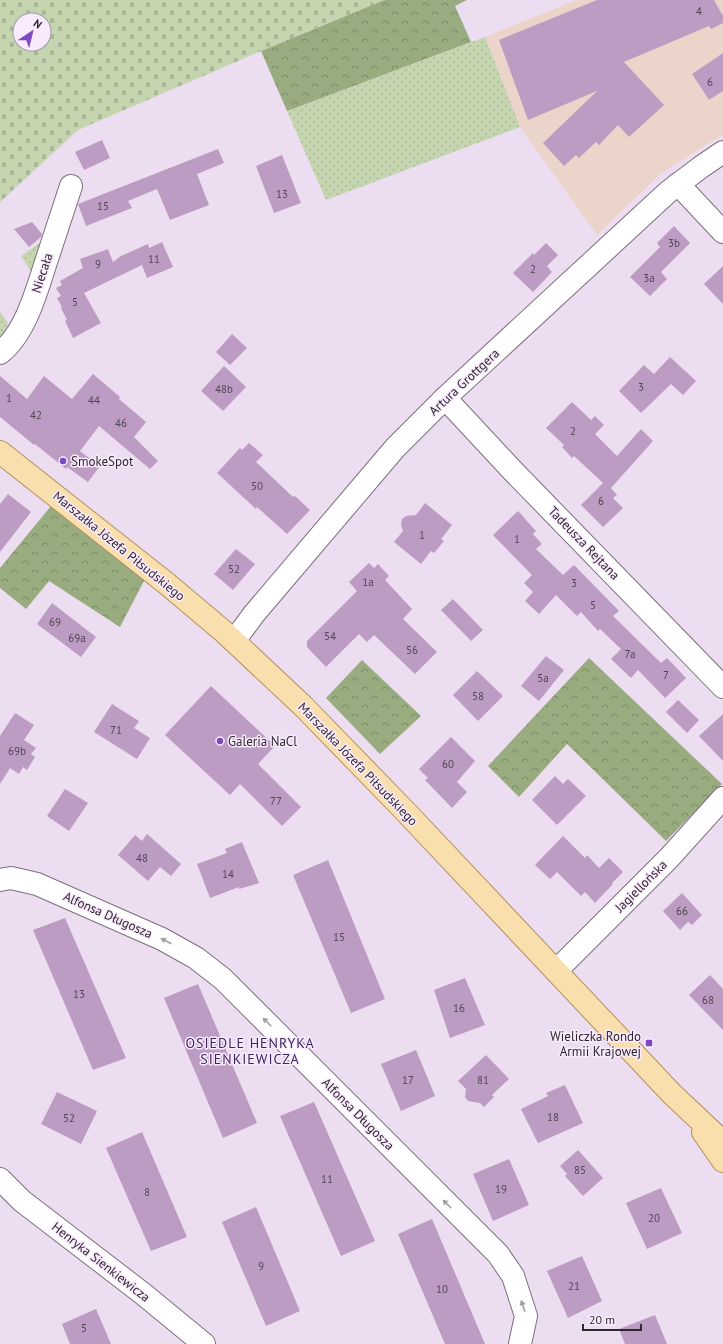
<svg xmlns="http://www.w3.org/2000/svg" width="723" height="1344" viewBox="0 0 723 1344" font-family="'PT Sans',sans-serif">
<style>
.industrial{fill:#ebd4c9}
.grass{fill:url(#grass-dots)}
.forest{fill:url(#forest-crowns)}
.cemetery{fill:url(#cemetery-stones);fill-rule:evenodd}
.building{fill:#bd9cc3}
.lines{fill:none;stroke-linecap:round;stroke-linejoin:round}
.minor-casing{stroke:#7d6e7f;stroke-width:24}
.major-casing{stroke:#b1915e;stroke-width:24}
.minor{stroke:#fff;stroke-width:22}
.major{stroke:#fadfae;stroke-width:22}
.oneway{fill:#a19ea1}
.poi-dot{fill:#7c4ac1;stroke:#faeafd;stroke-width:1.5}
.labels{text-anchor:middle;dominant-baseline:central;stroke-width:3;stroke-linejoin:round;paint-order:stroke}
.number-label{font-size:11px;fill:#524554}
.street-label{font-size:13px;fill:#2e282f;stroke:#faeafd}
.poi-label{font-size:13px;fill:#2e282f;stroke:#faeafd;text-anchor:start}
.neighbourhood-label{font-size:14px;letter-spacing:1px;fill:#3d2660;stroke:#faeafd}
</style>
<defs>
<pattern id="grass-dots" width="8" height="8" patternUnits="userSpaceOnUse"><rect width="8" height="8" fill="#c4d5b0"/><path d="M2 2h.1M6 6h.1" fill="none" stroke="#a9b798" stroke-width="1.8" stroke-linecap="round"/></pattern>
<pattern id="forest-crowns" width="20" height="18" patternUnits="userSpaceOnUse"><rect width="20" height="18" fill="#98ac7f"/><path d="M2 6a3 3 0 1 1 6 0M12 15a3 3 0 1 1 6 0" fill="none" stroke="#7c8c68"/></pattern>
<pattern id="cemetery-stones" width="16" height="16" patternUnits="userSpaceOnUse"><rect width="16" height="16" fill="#c4d5b0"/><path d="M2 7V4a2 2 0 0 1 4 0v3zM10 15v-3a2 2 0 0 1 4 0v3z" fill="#a9b798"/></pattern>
</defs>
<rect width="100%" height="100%" fill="#edddf0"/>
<polygon class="industrial" points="576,0 723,0 723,134 660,174 597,235 520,127 485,37"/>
<g class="grass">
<polygon points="485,37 520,127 326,200 287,111"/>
<polygon points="47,238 34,276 21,256"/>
<polygon points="0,312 8,323 0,341"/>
</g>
<g class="forest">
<polygon points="384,0 467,0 455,6 471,42 287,111 261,51"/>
<polygon points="51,506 145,579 120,627 49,581 26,609 0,588 0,568"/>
<polygon points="589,658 722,784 666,841 567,744 519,797 488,766"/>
<polygon points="362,660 421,716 380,754 326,698"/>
</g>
<path class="cemetery" d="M0,0H384L261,51L78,130L0,202ZM20,20H44V44H20Z"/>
<g class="building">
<polygon points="597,0 714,0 723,16 723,23 711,29 709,26 624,62 664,105 629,137 618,125 599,145 596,142 579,158 576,155 564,166 543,143 597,91 528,120 499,40"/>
<polygon points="723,53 723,91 709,100 692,74"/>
<polygon points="102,140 110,158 84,170 75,152"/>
<polygon points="218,149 224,163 197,174 209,205 170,220 157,189 128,201 132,208 86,226 78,204"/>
<polygon points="282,155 301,203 274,213 256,166"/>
<polygon points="32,222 42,234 41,237 29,247 14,229"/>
<polygon points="674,226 690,243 661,272 667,279 650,296 630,277 660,247 657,243"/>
<polygon points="162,242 173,267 147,278 142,265 84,293 101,323 73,338 65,321 67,320 61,308 62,307 57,298 61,296 56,288 62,285 60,281 83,268 80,259 108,249 113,262 121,256 148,244 149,248"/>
<polygon points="546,243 558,255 547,266 552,272 533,292 513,273 533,253 534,255"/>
<polygon points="723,266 723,304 704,284"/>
<polygon points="232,334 247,348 230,365 216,352"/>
<polygon points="670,357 696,381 683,395 671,384 641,413 619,391 644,365 654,374"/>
<polygon points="224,366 246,387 223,411 201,391"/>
<polygon points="93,374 120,397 119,399 146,422 134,437 158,461 150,469 99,426 80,451 100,466 88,482 67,467 66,469 40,448 35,444 34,445 0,417 0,376 27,399 44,376 72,399"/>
<polygon points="572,402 591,420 595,416 604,425 595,434 617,456 641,429 653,441 611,488 617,495 613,498 623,508 603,527 581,505 603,483 574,456 572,458 562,447 564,445 546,428"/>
<polygon points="249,443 263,455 256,462 293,497 295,496 310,510 287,534 257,507 256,509 217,473 240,448 242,450"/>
<polygon points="8,494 31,512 0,552 0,504"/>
<polygon points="425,503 452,525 441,539 444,541 434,553 431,551 421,564 394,542 403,531 401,525 402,519 406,516 416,515"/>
<polygon points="518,511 536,531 533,534 542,544 536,549 563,575 574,565 619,611 613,616 661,663 667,658 686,678 665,698 638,670 631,678 611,659 621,649 600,629 598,631 581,612 577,616 556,595 539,614 525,601 533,592 524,583 532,575 493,535"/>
<polygon points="236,549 255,564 233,590 214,574"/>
<polygon points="369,563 374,568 378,564 389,576 385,580 412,609 403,619 437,652 415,674 374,635 367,642 359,634 326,667 307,647 307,641 357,591 349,582"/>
<polygon points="453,599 483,630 471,641 441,610"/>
<polygon points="52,603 96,637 81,657 37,624"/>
<polygon points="546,656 564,670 539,701 521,686"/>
<polygon points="477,671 503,696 478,721 453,695"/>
<polygon points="211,686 275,746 258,764 301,807 282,826 240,784 230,795 165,735"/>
<polygon points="678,700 699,720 687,733 666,712"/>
<polygon points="112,704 139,721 134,728 150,738 137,759 94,732"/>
<polygon points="15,713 34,725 24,740 36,748 31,754 35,757 27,770 23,767 19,774 10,768 0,784 0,736"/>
<polygon points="723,714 723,761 699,736"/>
<polygon points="451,737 475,761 457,782 467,792 452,808 425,780 428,778 419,769"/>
<polygon points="555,776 563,784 568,779 586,796 557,825 532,800"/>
<polygon points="65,789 88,803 69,831 47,816"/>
<polygon points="147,834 181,864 171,876 160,867 148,881 118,855 135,835 142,841"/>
<polygon points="563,836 585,858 587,855 599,868 609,858 623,872 612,883 613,884 595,903 585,892 581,896 557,872 550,879 535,865"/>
<polygon points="242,842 259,883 239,889 239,887 210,898 197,864 227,853 225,849"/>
<polygon points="328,860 385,999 351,1013 293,875"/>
<polygon points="682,893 702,915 692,925 688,922 680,930 663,911"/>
<polygon points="65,918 126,1058 93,1070 33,930"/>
<polygon points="710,975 723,989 723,1030 689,995"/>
<polygon points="465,978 485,1025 450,1038 434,990"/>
<polygon points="198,984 257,1123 223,1138 164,998"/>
<polygon points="416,1050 435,1096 401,1111 381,1064"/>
<polygon points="486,1055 509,1079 492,1095 494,1097 484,1107 480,1103 468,1101 465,1097 466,1089 458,1081"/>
<polygon points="565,1085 583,1123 538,1143 521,1109 548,1096 546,1093"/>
<polygon points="57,1092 97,1111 81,1144 41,1124"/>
<polygon points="314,1102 375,1241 341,1256 280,1116"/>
<polygon points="142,1132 187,1237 151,1251 106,1148"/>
<polygon points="578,1150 603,1178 583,1196 565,1176 567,1174 560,1166"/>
<polygon points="509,1159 529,1205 493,1221 473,1174"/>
<polygon points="661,1188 682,1233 647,1249 626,1203"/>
<polygon points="256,1207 300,1311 266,1326 222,1222"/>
<polygon points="432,1219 485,1344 445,1344 398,1234"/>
<polygon points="582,1256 602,1301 568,1318 547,1271"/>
<polygon points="96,1309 111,1344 70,1344 62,1324"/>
<polygon points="655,1315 667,1344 625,1344 619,1329"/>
</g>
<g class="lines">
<g class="minor-casing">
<g id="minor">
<polyline points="678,184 723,232"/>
<path d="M0,353C26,333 37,289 47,259C55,234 63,210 71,186"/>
<polyline points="445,398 512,470 723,687"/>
<polyline points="234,641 254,614 395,448 445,398 668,192 701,167 723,152"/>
<polyline points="0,880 11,878 37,884 162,939 196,958 223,979 498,1254 513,1276 526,1316 520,1344"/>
<polyline points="556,971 669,858 723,798"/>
<polyline points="0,1179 22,1201 142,1293 204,1344"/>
</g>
</g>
<g class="major-casing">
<g id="major">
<polyline points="0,452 166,583 223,631 303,706 404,810 672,1094 723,1142"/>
<polyline points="703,1132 723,1161"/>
</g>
</g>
<use href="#minor" class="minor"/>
<use href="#major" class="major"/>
</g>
<defs><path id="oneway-solid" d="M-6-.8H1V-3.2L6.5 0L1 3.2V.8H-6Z"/></defs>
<g class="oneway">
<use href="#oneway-solid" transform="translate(166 941) rotate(-152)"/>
<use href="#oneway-solid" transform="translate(267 1022) rotate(-135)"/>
<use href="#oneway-solid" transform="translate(447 1204) rotate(-135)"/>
<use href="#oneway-solid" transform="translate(523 1306) rotate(-109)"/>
</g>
<g class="poi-dot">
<circle cx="63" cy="461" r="4"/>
<circle cx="220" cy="741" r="4"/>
<rect x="645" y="1039" width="8" height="8" rx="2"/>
</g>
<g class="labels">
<g class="number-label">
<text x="699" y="11">4</text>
<text x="710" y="82">6</text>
<text x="282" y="194">13</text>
<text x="103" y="206">15</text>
<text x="674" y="243">3b</text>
<text x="154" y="259">11</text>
<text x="98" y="264">9</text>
<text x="533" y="269">2</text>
<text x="649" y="278">3a</text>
<text x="75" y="302">5</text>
<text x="641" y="387">3</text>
<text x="224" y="389">48b</text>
<text x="9" y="398">1</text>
<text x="94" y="400">44</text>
<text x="36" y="415">42</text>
<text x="121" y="423">46</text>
<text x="573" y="431">2</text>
<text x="257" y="486">50</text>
<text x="601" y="501">6</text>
<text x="422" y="535">1</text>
<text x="517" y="539">1</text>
<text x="234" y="569">52</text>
<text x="368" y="582">1a</text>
<text x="574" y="583">3</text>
<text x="593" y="605">5</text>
<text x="55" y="622">69</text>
<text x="330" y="636">54</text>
<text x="77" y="638">69a</text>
<text x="412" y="650">56</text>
<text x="630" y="654">7a</text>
<text x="666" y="675">7</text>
<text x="543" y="678">5a</text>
<text x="478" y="696">58</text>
<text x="116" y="730">71</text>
<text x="17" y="751">69b</text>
<text x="448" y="764">60</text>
<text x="276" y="801">77</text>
<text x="142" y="858">48</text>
<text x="228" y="874">14</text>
<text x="682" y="911">66</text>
<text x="339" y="937">15</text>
<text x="79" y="994">13</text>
<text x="708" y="1000">68</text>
<text x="459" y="1008">16</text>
<text x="408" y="1080">17</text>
<text x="483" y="1080">81</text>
<text x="553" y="1117">18</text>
<text x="69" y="1118">52</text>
<text x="580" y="1170">85</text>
<text x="327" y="1179">11</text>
<text x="501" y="1189">19</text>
<text x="147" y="1192">8</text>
<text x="654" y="1218">20</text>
<text x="261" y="1266">9</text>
<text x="574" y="1286">21</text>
<text x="442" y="1289">10</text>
<text x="84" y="1328">5</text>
</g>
<g class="street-label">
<text transform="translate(42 273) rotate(-72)">Niecała</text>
<text transform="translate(464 382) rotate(-43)">Artura Grottgera</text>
<text transform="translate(584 543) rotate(46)">Tadeusza Rejtana</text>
<text transform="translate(119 546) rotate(39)">Marszałka Józefa Piłsudskiego</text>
<text transform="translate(358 764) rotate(46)">Marszałka Józefa Piłsudskiego</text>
<text transform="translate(641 886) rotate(-45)">Jagiellońska</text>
<text transform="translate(108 915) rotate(24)">Alfonsa Długosza</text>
<text transform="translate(358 1114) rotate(45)">Alfonsa Długosza</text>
<text transform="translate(101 1262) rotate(38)">Henryka Sienkiewicza</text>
</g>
<g class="poi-label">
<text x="71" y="461">SmokeSpot</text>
<text x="228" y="741">Galeria NaCl</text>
<text x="641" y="1036" text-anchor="end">Wieliczka Rondo<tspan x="641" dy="15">Armii Krajowej</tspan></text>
</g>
<g class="neighbourhood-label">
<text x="250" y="1043">OSIEDLE HENRYKA<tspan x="250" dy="16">SIENKIEWICZA</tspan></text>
</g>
</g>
<g transform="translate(32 32) rotate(35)"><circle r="19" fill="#faeafd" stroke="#a89cab"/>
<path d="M0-3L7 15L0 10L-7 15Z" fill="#7c4ac1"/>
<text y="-6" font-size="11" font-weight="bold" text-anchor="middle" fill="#2e282f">N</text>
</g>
<path d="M583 1324v6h58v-6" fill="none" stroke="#2e282f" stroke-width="2"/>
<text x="589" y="1324" font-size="12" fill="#2e282f" stroke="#faeafd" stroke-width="3" paint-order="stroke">20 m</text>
</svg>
